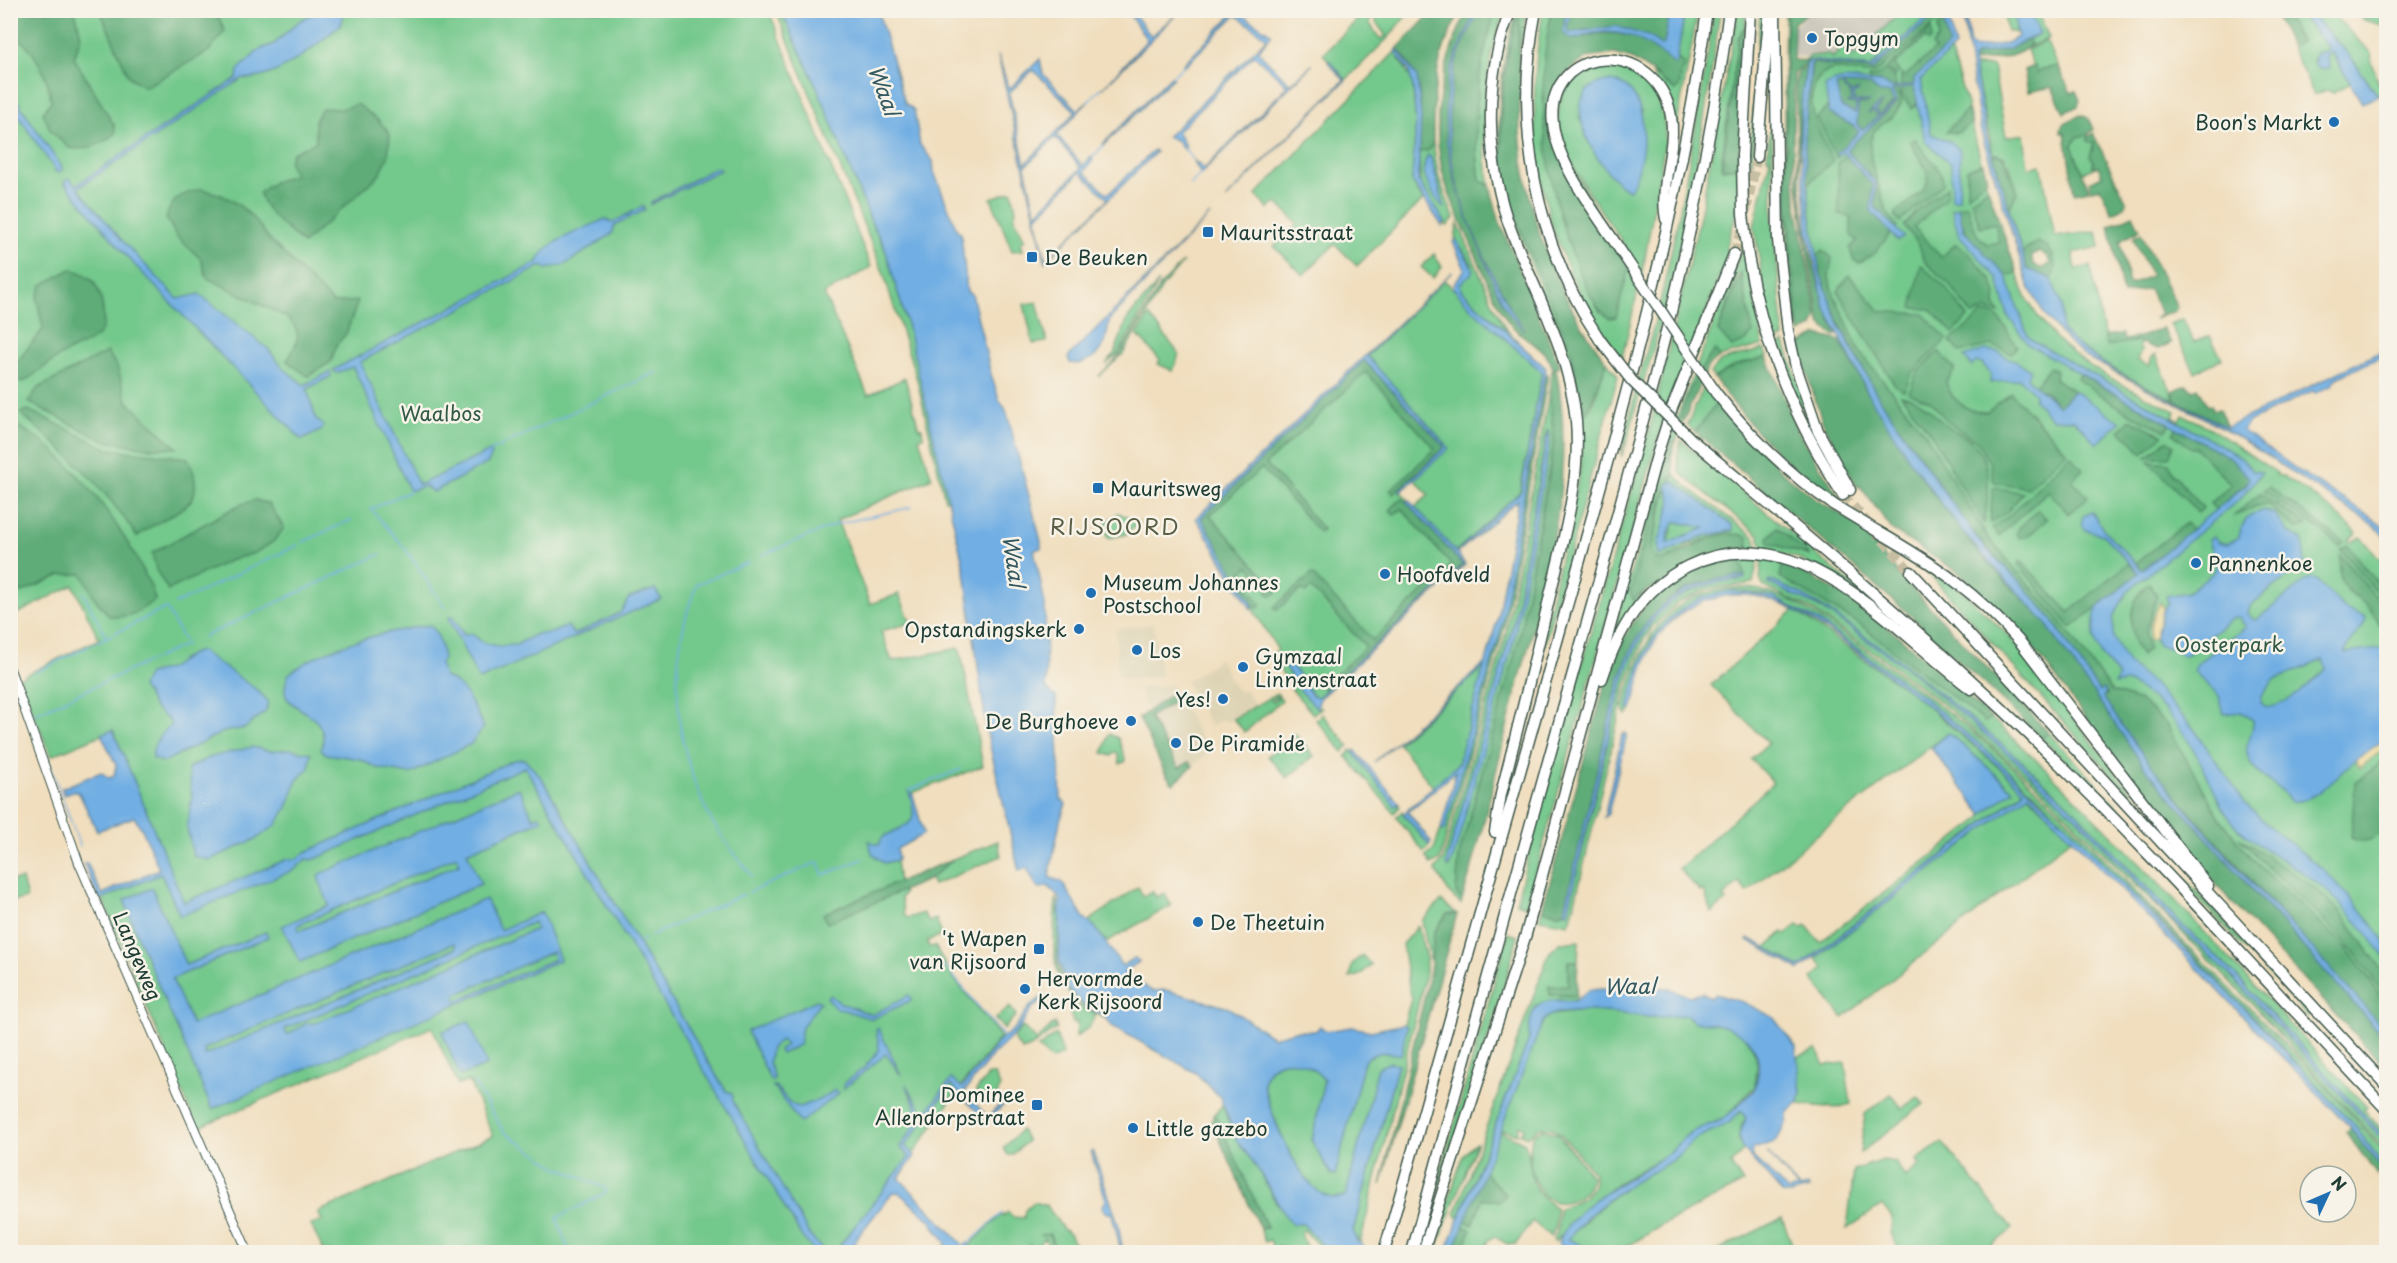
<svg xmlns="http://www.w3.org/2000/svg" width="2397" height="1263" viewBox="0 0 2397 1263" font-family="'Playpen Sans',sans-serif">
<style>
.built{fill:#ded4b5}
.industrial{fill:#c8c4b8}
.green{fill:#73c88c;stroke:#498260;stroke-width:1.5;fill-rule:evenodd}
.forest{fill:#5eac78;stroke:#3e7456;stroke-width:1.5;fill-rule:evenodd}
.sand{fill:#eeda9e;stroke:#868c69;stroke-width:1.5}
.water{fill:#71aee3;stroke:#48768c;stroke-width:1.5;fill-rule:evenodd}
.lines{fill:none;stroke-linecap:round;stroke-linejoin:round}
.stream{stroke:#71aee3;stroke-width:1.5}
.highway-tunnel{stroke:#c6bea2;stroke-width:10;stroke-dasharray:10 5;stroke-linecap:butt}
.major-casing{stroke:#3e5549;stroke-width:10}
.highway-casing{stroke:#3e5549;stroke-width:13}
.major{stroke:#fff;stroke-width:8}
.highway{stroke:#fff;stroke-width:10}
.highway-bridge-casing{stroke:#3e5549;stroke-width:13;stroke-linecap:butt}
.highway-bridge{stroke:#fff;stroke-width:10}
.poi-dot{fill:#1f6fb2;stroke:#f7f3e8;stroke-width:2}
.labels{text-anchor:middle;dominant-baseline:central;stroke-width:5;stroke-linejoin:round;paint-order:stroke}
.poi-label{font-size:20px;fill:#1f3d34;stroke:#f7f3e8;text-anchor:start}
.park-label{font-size:20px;fill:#305946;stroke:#f7f3e8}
.street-label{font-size:20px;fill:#1f3d34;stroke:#f7f3e8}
.water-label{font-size:21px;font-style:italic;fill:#345960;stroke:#f7f3e8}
.quarter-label{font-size:22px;letter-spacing:1.5px;fill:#5a5e45;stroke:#f7f3e8}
</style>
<rect width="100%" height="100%" fill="#f7f3e8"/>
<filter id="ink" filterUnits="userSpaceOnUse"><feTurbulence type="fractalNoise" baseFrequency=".0167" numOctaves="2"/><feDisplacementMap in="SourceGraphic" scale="12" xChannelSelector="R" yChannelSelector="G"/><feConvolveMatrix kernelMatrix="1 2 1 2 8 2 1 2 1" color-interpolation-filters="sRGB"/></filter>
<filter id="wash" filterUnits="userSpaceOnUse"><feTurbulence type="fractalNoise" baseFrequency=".008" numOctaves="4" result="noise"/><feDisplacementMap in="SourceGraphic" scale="24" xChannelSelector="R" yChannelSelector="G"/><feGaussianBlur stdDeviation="1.35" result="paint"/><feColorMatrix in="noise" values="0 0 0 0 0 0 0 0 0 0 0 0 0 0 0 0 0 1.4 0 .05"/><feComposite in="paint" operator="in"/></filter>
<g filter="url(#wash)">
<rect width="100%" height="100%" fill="#f0debe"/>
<g class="built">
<polygon points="1153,624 1161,676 1131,679 1118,676 1116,629"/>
<polygon points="1219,659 1235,688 1240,692 1245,689 1255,705 1226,723 1223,719 1211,727 1186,682"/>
<polygon points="1171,685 1209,752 1173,784 1165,773 1139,718 1148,712 1139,688"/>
</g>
<polygon class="industrial" points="1811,11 1927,11 1902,14 1854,60 1792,56 1794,27"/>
<g class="green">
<path d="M1787,10C1785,115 1784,223 1798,327L1794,328C1783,222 1783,117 1785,11Z"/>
<polygon points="10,11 769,11 871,267 824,294 868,395 905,378 919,428 922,428 923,437 919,438 932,478 837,520 870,604 899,594 911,623 881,631 892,661 960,648 983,766 912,793 922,834 894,844 900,891 903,890 904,894 901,897 904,915 908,918 923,913 929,922 936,919 942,935 927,941 929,947 935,946 952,976 1001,1037 959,1088 846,1252 324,1252 311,1225 322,1221 318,1212 493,1136 469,1081 458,1085 432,1027 197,1128 102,898 161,874 153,827 113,730 51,756 19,678 99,639 73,585 11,617"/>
<polygon points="776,11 781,11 818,89 873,226 888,255 918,362 949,499 945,500 917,380 883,272"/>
<polygon points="1366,11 1371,11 1370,24 1380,39 1386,36 1376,22 1377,11 1410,11 1390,36 1346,80 1323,54"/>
<path d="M1496,11H1504C1483,69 1478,125 1490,186L1480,180C1472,123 1477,65 1496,11Z"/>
<path d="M1517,11H1526L1518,62L1520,14L1505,61L1501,90V142L1516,215L1569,346L1585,411L1592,406L1607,362L1618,376L1525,716L1581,465C1590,379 1545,307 1518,230C1492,156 1493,84 1517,11Z"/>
<path d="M1543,11H1552L1548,29C1548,73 1544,119 1549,162C1556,215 1574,266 1600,312L1634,260C1612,225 1576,180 1563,142C1532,51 1669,31 1665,143L1643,269L1622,358C1542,254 1520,139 1543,11ZM1641,111L1643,137L1626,189C1605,170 1590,144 1579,117Z"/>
<polygon points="1685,11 1698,11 1676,130 1652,73 1675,91 1679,87 1682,69 1685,66 1677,58"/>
<path d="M1714,11H1720C1703,137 1681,265 1642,387C1634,410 1631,435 1621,457C1630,403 1648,351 1661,298C1683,202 1700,107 1714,11Z"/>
<polygon points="1738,11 1746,11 1745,27 1738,38 1721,166 1723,169 1739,167 1740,201 1726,249 1729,251 1660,432 1526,906 1516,903 1543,798 1651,424 1700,216"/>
<polygon points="1760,11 1766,11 1752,166 1750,153"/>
<polygon points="1902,11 1923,11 1926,13 1934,11 1870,68 1805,60 1811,56 1829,54 1832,58 1844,46 1854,57"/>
<polygon points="2003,11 2037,11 2049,38 2029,47 2031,44 2027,40 2037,35 2015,19 2017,33 2007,31"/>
<polygon points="2283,11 2297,11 2329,48 2325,52 2316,53 2313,61 2319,68 2330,68 2327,56 2331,52 2351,83 2333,93 2327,90 2314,95 2291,47 2300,41"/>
<polygon points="2308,11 2328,11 2372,53 2371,62 2383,93 2378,96 2350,56"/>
<polygon points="2354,11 2363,11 2366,18 2386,11 2386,26 2364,20"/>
<path d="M1939,16L1967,104L2004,257L2011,275L2017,273C2040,350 2109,379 2176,411L2173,417L2180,421L2183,415L2212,429L2277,473L2276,475L2283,476L2330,508L2357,533L2348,540L2351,542L2361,537L2386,566V1049L2169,818L2060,683L2007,612L1881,483L1820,253L1816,257L1807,185L1811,181L1805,134L1804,63L1873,71Z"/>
<polygon points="2046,41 2058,66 2036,74 2027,50"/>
<polygon points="1395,52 1412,80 1416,122 1412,181 1423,200 1357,266 1335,244 1303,275 1274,246 1298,224 1276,202 1268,209 1256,195"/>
<path d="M1974,66H1993L2006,137L2024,134L2028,168L2041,165L2055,237L2097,231L2100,247L2073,253L2076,269L2090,266L2106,343L2143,342L2139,345L2141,350L2137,360L2149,366L2152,357L2156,355L2175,400C2134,380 2093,362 2060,329C2065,308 2051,295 2052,280C2053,272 2054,265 2053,255L2031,246L2022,252L2009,209L2017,192L2009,164L1997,154H1993Z"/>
<polygon points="1772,106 1773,222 1784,338 1774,341 1768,315 1754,226 1770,159 1767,158"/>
<polygon points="2083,134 2090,136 2094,143 2093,168 2082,173 2072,146 2075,138"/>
<path d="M1433,143L1439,178L1454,218L1447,226L1420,183L1419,152L1429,150ZM1431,158L1445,209C1430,188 1420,183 1431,158Z"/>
<polygon points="1012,191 1016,210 1014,217 1025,240 1021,242 1023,250 1012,251 991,198"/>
<polygon points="1458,223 1493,304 1506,329 1518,341 1461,290 1460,284 1472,264 1455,238"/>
<path d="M1744,245L1763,345L1720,357L1715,351C1700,373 1687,393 1680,419L1683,422L1676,441L1672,443L1633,600L1646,591L1627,614L1610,644L1678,414ZM1740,273L1753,333L1718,330L1738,274Z"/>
<polygon points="1434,254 1442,267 1433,278 1421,267"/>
<polygon points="1183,262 1163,286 1123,354 1098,377 1119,356 1161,285"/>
<polygon points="1444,280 1542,372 1520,492 1455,552 1415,507 1429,495 1414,479 1400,491 1464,563 1314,701 1317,708 1321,708 1313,714 1294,692 1271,656 1278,650 1199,522 1200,518"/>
<polygon points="1159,282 1118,354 1106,364 1114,354 1128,318"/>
<polygon points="1037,302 1047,342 1033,344 1024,304"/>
<polygon points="1149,315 1179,354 1173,371 1158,364 1160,360 1137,335"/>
<polygon points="2183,319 2194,342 2210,336 2222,359 2195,372 2170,324"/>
<polygon points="1785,343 1818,440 1789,381 1776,345"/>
<polygon points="1764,349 1767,357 1734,366 1714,378 1710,373 1721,361"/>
<polygon points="1546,374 1548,375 1504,628 1440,860 1431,865 1426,856 1434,849 1441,829 1445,829 1501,630"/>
<polygon points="1706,382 1719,400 1695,432 1687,425"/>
<path d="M1549,393L1554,440L1519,639L1459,856L1456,893L1462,900L1461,904L1450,894L1435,870L1443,860L1506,633ZM1547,431L1550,439L1544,476L1514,640L1450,866L1446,864L1514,621Z"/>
<polygon points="1681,440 1875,604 1798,558 1763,550 1759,535 1680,473 1677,456"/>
<path d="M1674,474L1685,485L1751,534L1756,539L1757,550L1748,549L1749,542L1743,535C1725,535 1707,537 1690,545C1679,551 1672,558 1660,561L1654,557L1651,550L1667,489C1681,509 1652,535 1659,556L1701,537L1732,531V525L1671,481Z"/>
<polygon points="1118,513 1128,517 1130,521 1139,522 1127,534 1108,538 1104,524"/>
<polygon points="1678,522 1702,526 1705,528 1704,531 1683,536 1671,544 1668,543 1674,523"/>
<polygon points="1914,557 1962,591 2009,636 2157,825"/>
<path d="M1741,559L1758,560L1753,583L1707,589L1677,603L1653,626L1643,641L1626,685L1571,919L1568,924L1539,919L1542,910L1558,913L1568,911C1580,859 1592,807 1605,754C1627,666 1634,587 1744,579Z"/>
<path d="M1768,559L1783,564L1780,577L1859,624L1985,721L1991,718C2124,839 2244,976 2367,1107L2364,1110L2386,1134V1139L2226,965L2181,924L2069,805L2018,758L1902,662L1827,610L1799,593L1769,580L1819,607L1908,669L2015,760L2082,823L2170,918L2227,972L2386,1143V1150L2247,999L2037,785L1943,704L1885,660L1809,608L1763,586L1760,579L1762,560Z"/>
<path d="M1747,588C1789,592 1825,621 1859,645C1924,691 1987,741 2045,797C2088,839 2128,884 2170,928C2243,1002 2318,1075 2386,1154V1168L2355,1126L2274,1038L2041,799L1921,695L1818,621L1764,594L1733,591L1698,599L1652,639L1639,667L1628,709L1632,710L1627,715L1623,709C1639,641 1668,585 1747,588Z"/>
<polygon points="1794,610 1912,693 2025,790 1799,967 1766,947 1783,932 1786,934 1798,925 1802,928 1806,925 1820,942 1981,818 1982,814 2013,790 1949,733 1854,805 1747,892 1739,883 1723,897 1726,901 1711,913 1704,890 1701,892 1679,869 1773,783 1751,759 1768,743 1711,685"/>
<polygon points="1485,666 1458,764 1433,787 1398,743"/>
<polygon points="1277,693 1278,695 1271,700 1273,702 1279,696 1282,700 1245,732 1233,719"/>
<polygon points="1322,714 1349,746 1343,752 1316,720"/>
<polygon points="1294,733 1314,756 1287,778 1268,756"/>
<polygon points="2049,733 2310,1013 2308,1017 2139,835 2042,738"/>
<polygon points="1109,734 1118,738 1126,761 1120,764 1118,753 1114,752 1112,756 1103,753"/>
<polygon points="1351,750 1400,807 1394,813 1346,756"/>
<polygon points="2027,794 2073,837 1843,1018 1812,979 1824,968 1816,958"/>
<polygon points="1402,811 1430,845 1424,852 1396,817"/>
<polygon points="998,841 1001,856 933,885 930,879 953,859"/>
<polygon points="22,879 27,898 11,902 11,881"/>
<polygon points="1138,887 1143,896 1153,892 1156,897 1165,893 1171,906 1106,942 1089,921"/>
<path d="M1057,897L1059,917L1057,961L1064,985L1084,1006L1104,1018C1067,1000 1053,982 1054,939C1055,924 1053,912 1057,897Z"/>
<polygon points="1441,901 1457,914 1447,914 1434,932 1431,964 1422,921"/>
<path d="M1418,926L1426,958V973L1360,1244L1353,1231L1398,1064L1354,1164L1346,1196C1307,1216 1270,1111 1263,1083C1272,1052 1308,1058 1324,1080L1312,1141L1331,1174L1335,1175L1364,1061C1381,1045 1400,1057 1407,1027L1404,1024L1411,999L1402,944Z"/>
<path d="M1508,933L1518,936C1492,1031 1461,1125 1428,1217Z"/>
<polygon points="1579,941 1578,961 1568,961 1568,986 1549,986 1550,995 1576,996 1575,1001 1557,1000 1536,1005 1534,1008 1529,1039 1459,1217 1455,1214 1549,953 1560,943"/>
<polygon points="1362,955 1371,965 1360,975 1350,978 1352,964"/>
<polygon points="1077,1005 1096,1015 1089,1027 1076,1037 1077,1022 1073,1023 1069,1009"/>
<polygon points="1010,1007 1016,1015 1004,1029 995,1019"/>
<path d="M1591,1010L1651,1017L1685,1014C1699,1024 1713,1022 1730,1026C1736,1028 1740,1033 1745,1037C1760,1054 1758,1069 1754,1090L1752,1089L1725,1118L1689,1133L1665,1156L1618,1183L1587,1206L1555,1242L1553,1240L1557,1232L1559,1208C1575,1202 1598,1195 1594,1173L1561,1134L1551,1128L1540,1127L1527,1137L1520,1134L1525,1128L1519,1125L1517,1134L1503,1130L1502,1132L1525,1143C1537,1175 1522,1183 1556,1208L1555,1228L1551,1237L1532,1221L1516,1244L1509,1245L1495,1237L1489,1240L1484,1252H1462L1471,1230L1462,1225L1464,1220L1473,1224L1483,1198L1499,1201L1506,1195L1483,1171L1543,1021L1550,1015Z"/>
<path d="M1055,1023L1057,1029C1044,1034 1037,1047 1022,1050L1014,1041V1036L1023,1027L1037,1040Z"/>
<polygon points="1056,1034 1063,1054 1052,1060 1038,1048"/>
<polygon points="1817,1049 1824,1065 1845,1063 1851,1104 1836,1108 1798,1104 1801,1093 1797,1057"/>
<polygon points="988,1075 995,1075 1000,1086 996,1099 988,1103 982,1101 976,1091"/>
<polygon points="1891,1094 1902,1108 1918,1097 1924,1104 1860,1153 1865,1114"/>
<path d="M1223,1104C1229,1132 1243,1144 1256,1166C1269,1188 1275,1208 1296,1224L1303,1223L1329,1252H1324L1304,1230L1301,1233L1308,1252H1294L1279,1245L1281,1252H1275L1270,1240L1265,1242L1260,1229L1267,1227L1215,1114Z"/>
<path d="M1741,1111L1746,1118C1740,1127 1735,1141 1744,1150L1731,1164L1743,1183L1664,1224L1618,1252H1597L1570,1241L1568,1239C1603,1198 1650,1170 1694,1140C1710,1128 1727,1125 1741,1111Z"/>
<path d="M1542,1129L1558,1134L1592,1176C1591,1185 1588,1190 1581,1195C1541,1223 1522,1165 1533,1135Z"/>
<polygon points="1021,1130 1027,1141 1012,1155 1008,1155 1003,1148"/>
<polygon points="1477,1142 1435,1252 1432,1252 1463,1155"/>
<polygon points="1942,1142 2013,1229 1983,1252 1900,1252 1891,1233 1892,1218 1882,1205 1847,1229 1854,1170 1883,1160 1895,1162 1905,1177 1920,1165 1917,1160"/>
<polygon points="1034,1202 1047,1206 1063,1229 1071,1235 1075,1246 1056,1251 1050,1234 1040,1235 1049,1235 1054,1252 1050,1252 1045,1238 1034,1249 1029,1244 1033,1249 1029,1252 975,1252 969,1246 1001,1215 1003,1216 1008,1212 1013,1217 1024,1218 1025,1210"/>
<polygon points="1782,1218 1795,1252 1714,1252"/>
</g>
<g class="forest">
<path d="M1566,10L1563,33L1577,39C1610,27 1648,34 1672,62L1676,63L1677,58L1685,66L1682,69L1679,87L1675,91L1654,73L1632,59L1614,54L1586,58L1564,75L1551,131L1629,268L1616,317L1609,318C1593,307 1586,286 1578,268C1546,189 1533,94 1552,11Z"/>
<path d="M10,11H75L81,36L74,58L114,125L115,133C103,145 86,151 69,148L51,131L43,113L51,101C48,71 33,49 11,31Z"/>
<polygon points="100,11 212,11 219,18 225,31 208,52 145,87 129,77"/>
<path d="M1433,11H1461C1434,56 1433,92 1433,143L1429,150L1419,152C1421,116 1426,76 1397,49Z"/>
<path d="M1467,11H1496C1477,65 1472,123 1480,180L1490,186L1499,220L1560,367L1553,369C1549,348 1518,337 1507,320C1492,297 1483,270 1472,246C1461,220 1446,193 1441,165C1431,111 1444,59 1467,11Z"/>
<polygon points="1571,11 1670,11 1664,45 1661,45 1648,36 1588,29 1569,33 1567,27"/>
<path d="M1787,11H1810L1794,23L1793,60L1809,61L1794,73L1793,147L1796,201L1817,316L1813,327L1800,333C1784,230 1785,117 1787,11Z"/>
<path d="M1939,11H1941L1942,18L1876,72L1866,74L1834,69C1791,82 1821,137 1833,161L1807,185L1804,138L1812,63L1872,70Z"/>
<polygon points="2273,11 2283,11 2300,42 2291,47"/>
<path d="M1520,13C1517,35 1519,55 1520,77C1520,95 1519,114 1520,132C1526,215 1556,296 1607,362L1587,413C1576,397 1576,363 1568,343C1552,301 1531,260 1516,217C1493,148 1499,84 1517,16Z"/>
<polygon points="1944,24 1949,45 1914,79 1918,103 1912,109 1901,94 1901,74 1904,77 1935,50 1932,46 1938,37 1938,26"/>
<polygon points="1745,27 1739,167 1722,169 1738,38"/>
<polygon points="1931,29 1931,40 1929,42 1925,38 1894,65 1899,72 1895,76 1887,68"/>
<path d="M2027,40L2031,44C2018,59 1992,59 1974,62V55L2009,49Z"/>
<polygon points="2035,65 2037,73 2042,69 2058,66 2071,93 2076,91 2080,100 2078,106 2064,113 2052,87 2028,92 2024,70"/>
<path d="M1801,69H1806C1790,155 1802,255 1837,335L1834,336L1820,323L1807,248L1798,185L1796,84L1797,74Z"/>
<polygon points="1885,69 1895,79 1896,87 1892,88 1879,81 1869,82 1869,77 1879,75"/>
<polygon points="1842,83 1844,89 1851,94 1852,102 1846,104 1856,104 1856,114 1841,107 1836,86"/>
<polygon points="1844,83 1870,85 1880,93 1890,93 1894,102 1879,116 1876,110 1882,103 1868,113 1874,111 1878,117 1863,130 1857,123 1858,104 1870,103 1854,102 1852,95 1859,90 1852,93 1845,89"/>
<path d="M1897,89L1902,100C1898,116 1886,121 1874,131L1870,143L1871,160L1886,211L1897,226L1895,229L1875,207L1876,183L1846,150L1897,102L1892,90Z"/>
<path d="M357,104L378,120L390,134L388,157L379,175L303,244C285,225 269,219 259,193L274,182L294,175L289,162L292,153L316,142L315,121L322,108L341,109Z"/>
<polygon points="1828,106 1829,113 1854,126 1860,133 1837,153 1839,156 1836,158 1817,118"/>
<polygon points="1968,109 1971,124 1958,133 1946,132"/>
<path d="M2081,115L2088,118L2093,129L2087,135L2077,137L2072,146L2089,190L2074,193L2065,133H2061C2060,122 2073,119 2081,115Z"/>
<polygon points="2093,133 2127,203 2125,207 2112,213 2100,188 2091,190 2090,182 2102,176 2098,166 2093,168 2094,161 2090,156 2094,143 2089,143 2087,139"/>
<path d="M1916,139C1922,157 1943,163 1943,184L1900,222L1895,216L1897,212C1914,196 1940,187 1922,162C1918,155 1912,149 1911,141Z"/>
<polygon points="1993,154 2004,156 2017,192 2009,209"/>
<polygon points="1846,155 1873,185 1872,211 1891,233 1875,253 1859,263 1853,259 1850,248 1857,241 1851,235 1851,217 1839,214 1838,163"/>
<polygon points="1983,163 1987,179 1967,196 1967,169"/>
<polygon points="1947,187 1947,197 1914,227 1941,257 1956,244 1967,251 1992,280 1996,294 1995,304 1999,313 1987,309 1972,315 1951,286 1925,262 1918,243 1904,226 1918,210"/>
<path d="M1988,188L2017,273L2006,276C1988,254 1960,238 1958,207L1967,205L1977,235L1987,244L1999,242L1995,223L1980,227L1971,200Z"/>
<path d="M200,189C232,194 253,213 269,239L333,303L358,301L346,334L337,344L331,362L308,376L287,361C298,344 304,331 286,317L207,278L201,259L177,237L166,218C173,197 180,195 200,189Z"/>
<polygon points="2133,215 2140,230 2120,241 2129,285 2151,276 2133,238 2141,233 2177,307 2175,311 2155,319 2161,314 2149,289 2123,294 2109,226"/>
<path d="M2037,242L2048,247C2055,258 2057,267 2052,279L2027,269L2022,252ZM2039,251L2048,257L2050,264L2042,269L2033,264L2032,255Z"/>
<polygon points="1823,250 1832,258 1829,277 1832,290 1860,352 1925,433 1988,538 2056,615 2112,692 2141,701 2166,724 2220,818 2251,858 2345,946 2372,982 2386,1009 2386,1032 2169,788 2125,732 2103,697 2107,694 2099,692 2051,618 1970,528 1877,395 1829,303 1816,257"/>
<polygon points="1921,265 1946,288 1968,317 1953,333 1930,309 1912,308"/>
<path d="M71,269C90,275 96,280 101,299C111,344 91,337 62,355C48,363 37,374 23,382L15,379L14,366L43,329L37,298L42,285Z"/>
<polygon points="1741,273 1753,333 1746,341 1732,347 1718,331"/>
<polygon points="1849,275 1880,311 1923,314 1947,339 1911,374 1904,391 1895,385 1840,296 1838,291"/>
<path d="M1983,313C2003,310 2006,335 2017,346L2012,353L1991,345L1960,352L1950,341Z"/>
<polygon points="2163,328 2171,343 2158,349 2136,341 2107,346 2104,336 2122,334 2124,340 2143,336"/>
<polygon points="1818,335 1840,341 1871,399 1929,488 1977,551 2044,621 2146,769 2386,1040 2386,1068 2227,897 2177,838 2126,774 2051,670 2007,617 1960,573 1893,531 1860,486 1857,487 1822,421 1798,345"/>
<path d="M1715,350L1720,357L1708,366L1683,422L1680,419C1687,395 1697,369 1715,350Z"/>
<path d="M1939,351L1955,369L1946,382C1951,400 1968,413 1987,412L2011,393L2067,452L2028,488L1994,482L1990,464L1978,442L1948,422L1930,401L1909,393L1916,374Z"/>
<polygon points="107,352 117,366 127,401 177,448 147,448 103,440 28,402 38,388"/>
<path d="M1767,357L1798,432L1843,503C1790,472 1750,427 1714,378L1734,366Z"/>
<polygon points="1364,360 1445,447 1393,493 1390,490 1435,449 1366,372 1266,464 1323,529 1319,532 1262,468 1210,515 1278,592 1271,596 1266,592 1269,588 1249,566 1239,575 1261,605 1258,608 1254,606 1201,518"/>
<polygon points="2049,367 2056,371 2055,379 2074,391 2059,406 2044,390 2039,390 2035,386"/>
<path d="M1556,369C1580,487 1537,610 1508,723C1493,782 1481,842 1462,900L1456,893L1459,856L1519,639L1549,475L1554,440L1549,393L1552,371Z"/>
<polygon points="2080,374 2169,424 2166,431 2128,413 2077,379"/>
<polygon points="2186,385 2194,390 2198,388 2207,404 2211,405 2214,410 2219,409 2227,427 2175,400 2173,391"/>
<path d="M1901,395C1925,400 1929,411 1946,425C1954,431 1963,434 1970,440C1996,463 1988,495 1984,524L1931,434Z"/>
<polygon points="1719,400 1780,470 1817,500 1858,525 1903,579 2049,733 2042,738 1909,614 1695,432"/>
<path d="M28,410L108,449L188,458C214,513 166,510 137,537C104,485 67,453 20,413Z"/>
<polygon points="2130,419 2163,435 2142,453 2120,430"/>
<path d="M12,422C22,429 33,435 43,442C90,481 126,533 152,589L155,600C139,612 129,619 109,616L96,600L82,574L61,575L23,592L18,591L11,581Z"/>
<polygon points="2176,428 2233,459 2249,478 2249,481 2216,510 2210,503 2231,485 2196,448 2191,448 2173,434"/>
<polygon points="2167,440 2174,445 2169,457 2146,457"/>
<path d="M1676,441L1671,458L1674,474L1663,499L1651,550L1654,557L1660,561C1687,555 1715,524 1748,537V549H1736L1638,595L1633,600L1630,592L1672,443Z"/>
<polygon points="2070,455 2083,469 2072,480 2088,497 2069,514 2048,491 1999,536 1992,528 2011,514"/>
<polygon points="2149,461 2169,463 2174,474 2203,508 2198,513"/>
<polygon points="1993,487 2023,493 2008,511 1990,523"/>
<polygon points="2269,487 2344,542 2339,546 2322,531 2263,491"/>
<polygon points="2260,494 2307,525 2296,529 2268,505 2257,506 2233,516"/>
<polygon points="1401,499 1406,501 1463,565 1325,690 1322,687 1366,647 1311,588 1305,593 1302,589 1277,610 1274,607 1312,574 1373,640 1451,565 1402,509 1394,514 1390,510"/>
<polygon points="256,500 269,504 284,528 273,542 255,553 231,560 168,590 156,570 152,553 239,505"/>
<polygon points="2038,510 2047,519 2028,536 2019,538 2016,534 2019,528"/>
<polygon points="2186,523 2192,530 2142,570 2136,563"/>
<polygon points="1777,527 1810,556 1769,543 1768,538"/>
<polygon points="2347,545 2386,593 2386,603 2341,550"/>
<path d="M2340,555L2386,609V637C2381,629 2378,620 2372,612C2350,585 2337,599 2340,555Z"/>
<path d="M1732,558L1741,559L1745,576C1714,578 1683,584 1661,607C1619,650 1612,712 1598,767C1587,815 1575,863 1565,911L1558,913L1542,910L1607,677C1630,614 1662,571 1732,558Z"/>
<polygon points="2021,561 2069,612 2129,563 2139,573 2071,628 2018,564"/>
<path d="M1783,564C1864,596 1927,662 1991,718L1985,722L1859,624L1780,577Z"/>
<path d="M2149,583L2157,595L2145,634L2148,648L2141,656C2126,632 2127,602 2149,583Z"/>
<polygon points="1173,693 1178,700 1149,717 1179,768 1189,762 1193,766 1173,784 1165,773 1139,718"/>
<path d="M2386,759V830C2374,839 2366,845 2351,838L2355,783Z"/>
<path d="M2239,837L2315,888L2342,913L2386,976V1001C2353,932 2287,894 2239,837Z"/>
<polygon points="953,859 930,879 827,923 823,914"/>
<polygon points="1447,914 1457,914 1381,1185 1430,972 1434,933"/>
<polygon points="1568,961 1578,961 1576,996 1550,995 1549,986 1568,985"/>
<polygon points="1215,1114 1267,1227 1260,1229 1211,1120"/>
<polygon points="2351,1128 2383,1170 2377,1175 2346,1132"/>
<polygon points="1483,1171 1506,1195 1499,1201 1483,1198 1472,1225 1464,1220"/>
<polygon points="1462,1225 1471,1230 1462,1252 1453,1252"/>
</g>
<g class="sand">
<polygon points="2160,602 2164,609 2156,638 2149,640 2151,622"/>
<polygon points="2386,738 2386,747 2360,768 2355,760"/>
</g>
<g class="water">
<path d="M318,11H343V19L340,25C317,45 274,83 243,78L78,188L121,239L175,296L178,299L199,294L203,297L268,349L283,368L304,385L330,372L331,376L307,389L316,419L323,425L322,430L302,440L129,259L64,182L69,178L76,185L237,78L238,70L259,50L274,44L299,21Z"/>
<path d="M781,11H878L905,103L914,110L920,145L933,161L934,172L958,232L961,233L967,292L972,294L991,374L999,399L1006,410L1041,541V548L1034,550L1045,604L1046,688L1056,697L1061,799L1066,804L1060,821L1049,877L1062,882L1084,918L1095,927L1122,966L1135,958L1139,962L1124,972L1152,991L1166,990L1229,1008L1273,1037L1295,1031H1316L1320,1026L1326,1031L1352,1027L1371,1031L1404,1024L1407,1027L1401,1055C1387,1053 1377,1049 1364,1061L1335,1176L1331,1174L1312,1141L1324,1080C1309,1059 1271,1051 1263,1083C1269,1110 1307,1217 1346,1195L1378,1068L1390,1062L1398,1064L1353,1231L1357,1241L1371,1252H1329L1303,1224H1293L1288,1220L1254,1163L1237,1141L1220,1097L1196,1073L1112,1026L1101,1013L1085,1006L1068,989L1059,961L1060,898L1048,886L1038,889L1027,868L1019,871L987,733L965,572L907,324L884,245L873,226L818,89Z"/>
<polygon points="1127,11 1132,11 1151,36 1180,11 1102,89 1147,40"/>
<polygon points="1231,11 1237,11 1272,34 1258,51 1290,84 1313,64 1201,174 1192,159 1204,169 1286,88 1286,84 1254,55 1177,132 1186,147 1183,149 1176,140 1167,137 1267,38 1236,15 1185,66 1183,64 1232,15"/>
<path d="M1476,11H1479C1470,30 1457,52 1453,74C1436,162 1470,231 1510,308C1514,316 1521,323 1524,330C1504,314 1494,283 1484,259C1459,199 1435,141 1450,74C1455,52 1467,31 1476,11Z"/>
<path d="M1566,11H1571L1567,27L1569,33L1615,26L1648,36L1661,45L1664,44L1670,11H1685L1676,63L1675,65C1650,43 1625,27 1590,34C1583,36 1578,39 1572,39L1563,33Z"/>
<path d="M1934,11H1939L1872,70L1814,62L1811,64L1804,138L1810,212L1820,273L1840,327L1877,395L1937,482L1984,547L2024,586L2051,618L2099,692L2103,689L2106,692L2103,697C2182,821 2293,920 2386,1032V1040L2146,769L2044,621L1965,535L1911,462L1871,399L1824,305L1808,231L1800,138L1802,93L1807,62L1813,60L1870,68Z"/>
<path d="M1941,11H1947L1955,47L1921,79L1931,134L1951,142L1960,150L1959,199H1952L1951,164L1925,141L1914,86L1892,90L1897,102L1846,150L1876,183L1875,207L1904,237L1898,241L1871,211L1873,185L1843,152L1839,156L1837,153L1859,132L1854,126L1829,113L1825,86C1852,71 1855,86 1879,81L1892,88L1914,84V78L1949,45ZM1842,84L1844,89L1851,94L1852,102L1846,104H1856L1855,113L1841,107L1836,86ZM1844,84L1870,85L1880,93H1890L1894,103L1879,116L1876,110L1882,102L1868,113L1874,111L1878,117L1862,130L1857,123L1858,104L1870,102H1854L1853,95L1859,90L1852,93L1845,89Z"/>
<path d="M1962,11H1965L1970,45L1974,48L2004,44L2018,37L2014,19L2031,16L2040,33L2009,49L1977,54L1973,59L1987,137L2027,269L2052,279C2053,289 2060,295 2062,306C2063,314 2061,323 2062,331C2105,374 2173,399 2227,427L2386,349V360L2378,358L2335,379L2332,385L2316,393L2312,391L2250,421L2242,430L2302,473L2380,523L2386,530V539L2375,526L2225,429L2086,357L2070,344L2046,317L2028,285L1981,132Z"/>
<polygon points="2297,11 2308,11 2350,56 2378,96 2362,103 2332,52 2327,56 2330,68 2319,68 2314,63 2316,53 2325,52 2329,48"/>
<polygon points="1397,49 1417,77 1421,117 1418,180 1445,222 1442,226 1412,181 1416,122 1413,87 1409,71 1395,52"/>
<path d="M998,55L1009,89L1040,59L1043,74L1078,110L1088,102L1057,135L1083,166L1091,157L1093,160L1084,172L1108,194L1154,150L1156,152L1045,262ZM1033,70L1076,112L1025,164L1009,93ZM1055,137L1081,168L1036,214L1025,167ZM1080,172L1108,199L1046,260L1036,218Z"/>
<polygon points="1330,61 1346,80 1226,199 1344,80 1328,62"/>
<polygon points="1171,76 1173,78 1104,145 1103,144"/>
<path d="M1606,81C1654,81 1648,160 1630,190C1609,186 1545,94 1606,81Z"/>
<polygon points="11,92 63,169 57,173 11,105"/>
<path d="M1428,155L1431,158L1445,209C1432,195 1417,173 1428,155Z"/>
<polygon points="717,167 720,170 651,204 651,202"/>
<path d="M643,206L645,210L615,225L612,234L566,264L547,269L541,266L360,362L419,485L490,451L492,455L488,463L433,492L425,486L410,491L353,367L336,373L333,370L538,262C544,241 585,229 605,219L612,223Z"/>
<path d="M1958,207L1964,231L2006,276L2028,336L2033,341L2229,450L2241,457L2253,471L2262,472L2242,497L2128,591L2113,617V637L2128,663L2152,683L2194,729L2245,803L2264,822L2325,871L2363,912L2386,943V960C2365,929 2340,899 2309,877C2283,858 2253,846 2232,821C2221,809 2215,792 2208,777C2189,737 2167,703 2127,682L2115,684L2118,677C2100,656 2087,638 2097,608L2139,573L2103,535L2086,530L2081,524L2083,516L2092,512L2103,529L2142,570L2247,484L2249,478L2229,457L2029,345L2008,316L1998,279L1959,235L1952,210Z"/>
<polygon points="1210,215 1110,319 1105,343 1095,357 1079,364 1070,363 1068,357"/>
<polygon points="1456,239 1473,269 1471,274 1460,284 1461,290 1546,368 1501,630 1445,829 1442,831 1441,829 1456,771 1408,812 1431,842 1429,845 1403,814 1458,764 1484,667 1374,762 1486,662 1497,620 1518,500 1457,553 1465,565 1320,698 1317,708 1297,687 1280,657 1285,655 1312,695 1318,697 1463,565 1406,501 1409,500 1456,552 1521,491 1542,372 1473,310 1453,288 1455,282 1465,269 1453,242"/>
<polygon points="1452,272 1367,356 1449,448 1401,492 1399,491 1445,447 1364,360 1201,518 1253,605 1251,609 1196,518"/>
<polygon points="1985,350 1998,352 2030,369 2027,378 2059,406 2074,391 2120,422 2097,444 2074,420 2052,419 2034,400 2035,394 2020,379 1990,383 1991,374 1982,363 1976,362 1972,366 1964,357"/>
<polygon points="1548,430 1550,439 1544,476 1514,640 1454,856 1448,867 1446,864 1514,621"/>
<path d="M1673,481L1732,525L1733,530L1701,537L1659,556L1658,544L1671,501L1667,486L1670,482ZM1678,522L1705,528L1668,543L1669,533L1674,524Z"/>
<path d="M2264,510L2275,514L2288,532L2302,540L2305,563L2251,605L2247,613L2253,619H2257L2308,579L2314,578L2347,610L2366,617C2364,632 2347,639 2345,653L2386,648V738C2376,746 2364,753 2354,761C2338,774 2314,805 2290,801C2282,784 2255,779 2248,757C2243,743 2255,733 2253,720L2241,712L2224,714L2219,696L2194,671L2197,664L2246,627L2239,617L2232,619L2184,656L2170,648L2159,646L2155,640L2162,612L2168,603L2166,596L2188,592L2214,572L2217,565L2209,539L2213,536L2219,542L2227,544L2239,537C2241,523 2248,514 2264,510ZM2323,660L2326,668C2315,681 2284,708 2267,707L2261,703L2262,696L2274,680Z"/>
<path d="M1745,576L1744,579C1633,587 1627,668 1604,756C1591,808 1579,860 1568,912L1565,911C1575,861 1587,812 1599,763C1621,672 1630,583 1745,576Z"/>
<polygon points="1769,580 1799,593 1827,610 1902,662 2018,758 2069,805 2181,924 2226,965 2386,1139 2386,1143 2227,972 2170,918 2082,823 2015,760 1908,669 1819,607 1768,583"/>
<polygon points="655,589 661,599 479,680 448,618 452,616 464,635 471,633 482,642 498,646 516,645 536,634 551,633 568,626 573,634 580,632 620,613 629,598"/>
<path d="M1733,591L1773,597L1818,621L1921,695L1984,748L2075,833L2164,928L2245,1009L2355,1126L2386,1168V1174L2349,1126L2029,794L1799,970L1748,940L1749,938L1799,967L2025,791C1975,743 1920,697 1864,657C1838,638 1812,618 1783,605C1736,583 1679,599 1653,645C1642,665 1638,688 1632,710H1628C1629,700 1633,689 1636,678C1650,630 1681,596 1733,591Z"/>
<path d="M430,625C439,633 442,647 443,659L440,663L444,677C466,683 473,708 484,727L471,744L410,774L377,768L360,759L326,754L321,749C321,746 323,744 323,740C325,716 294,710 287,698C283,691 286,682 288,675C321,646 387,631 430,625Z"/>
<path d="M201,651L257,690L268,701L266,711L245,728L223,732L164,762L153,759C151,744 161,734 171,725L170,721L154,708L142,686L148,674L169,669L191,654Z"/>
<polygon points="113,730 184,902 288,859 297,859 306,852 514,760 524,759 541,777 707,1060 726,1091 732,1093 733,1101 811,1237 825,1252 815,1252 802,1237 525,767 313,860 306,859 294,870 180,916 161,874 99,900 84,864 87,863 102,894 159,869 142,829 134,817 97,831 79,793 72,791 64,795 62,788 101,772 109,778 114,776 116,765 101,734"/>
<polygon points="1625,733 1627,734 1608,814 1604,817 1622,736"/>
<polygon points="1949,733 2013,790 1982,814 1931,748"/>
<polygon points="252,747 270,751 290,749 311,753 309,768 297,780 287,808 276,825 256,839 209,860 193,856 187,827 192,797 188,768 211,757"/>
<polygon points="1355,750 1399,803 1399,804 1395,806 1353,752"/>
<path d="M519,788L533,818L540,816L542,820L467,852L481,884L300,962L282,926L329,905L318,877L320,874ZM457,856L459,864L299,931L298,925Z"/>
<path d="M909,792L913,795L924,834L897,849L898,860L884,863L872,853L869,841L879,845L882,838C908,821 920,830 909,792Z"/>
<path d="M152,888L186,965L266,932L268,937L172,979L192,1024L486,899L500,930L542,912L560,960L212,1109L138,938L124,900ZM534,922L536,929L315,1023H307L287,1035L285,1029ZM454,943L456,948L205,1055L204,1049ZM552,952L555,959L457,1000L455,995Z"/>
<path d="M1617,985L1665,988L1690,996L1702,993L1711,998L1715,994L1743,1002L1773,1017L1796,1047L1801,1093L1799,1102L1787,1113V1121L1776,1142L1752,1149L1753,1157L1788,1191L1798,1188L1767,1152L1800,1189L1808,1186L1809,1189L1790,1194L1782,1193L1741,1147L1739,1135L1746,1118L1741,1111L1729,1123L1695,1139L1673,1160L1622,1189L1588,1216L1568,1239L1597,1252H1577L1561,1247L1558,1243C1578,1197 1630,1182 1666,1155C1675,1148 1681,1139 1690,1133C1700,1126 1713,1125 1723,1119C1733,1112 1744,1099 1753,1091C1756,1088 1757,1078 1758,1074C1763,1035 1724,1022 1694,1022L1687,1015C1676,1016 1660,1018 1649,1017C1627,1015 1558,1002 1543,1021L1453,1252H1446L1529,1039C1529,1000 1541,999 1575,1001L1589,990L1616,988Z"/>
<polygon points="830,995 841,1003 872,1015 909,995 912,1000 872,1019 834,1007 827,997"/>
<polygon points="1045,995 1047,998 1032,1008 1018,1031 992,1056 964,1092 988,1117 1007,1097 1009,1099 987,1122 951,1085 905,1146 915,1156 899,1178 964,1246 967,1243 975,1252 943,1252 946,1243 930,1220 898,1192 892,1193 856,1239 855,1243 860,1252 843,1249 839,1252 834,1252 842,1248 840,1245 909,1157 900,1147 920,1118 906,1084 924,1115 951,1079 962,1087 1000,1040 1015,1028 1029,1007"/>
<polygon points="817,1000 820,1002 802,1027 799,1045 781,1054 779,1050 786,1045 781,1040 771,1048 769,1063 774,1079 771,1081 747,1031"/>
<polygon points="469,1021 487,1065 460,1076 442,1032"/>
<polygon points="876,1028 879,1029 901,1075 886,1054 843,1089 844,1083 864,1068 879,1050"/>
<polygon points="773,1086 775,1086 791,1104 799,1107 821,1099 835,1090 839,1093 800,1123"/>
<polygon points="1093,1151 1118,1223 1123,1252 1121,1252 1112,1214 1105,1212 1102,1207 1106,1200 1091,1152"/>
</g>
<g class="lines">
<g class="stream">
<polyline points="1172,77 1184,65"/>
<polyline points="1088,102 1101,88"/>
<polyline points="1184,148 1192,159"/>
<polyline points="1092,158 1104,145"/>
<polyline points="1190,185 1201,174"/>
<polyline points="490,451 657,372"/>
<polyline points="410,491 371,509 405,548 445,608"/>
<polyline points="303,542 351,520"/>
<polyline points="762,555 837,524 912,507"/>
<path d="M749,562L697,584C666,659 673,744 709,816C721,838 737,856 752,876"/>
<polyline points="83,592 106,637"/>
<polyline points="175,604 298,545"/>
<polyline points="203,637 381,554"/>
<polyline points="36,672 166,608 184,641"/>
<polyline points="18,678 80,846"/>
<polyline points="34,714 187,644"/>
<polyline points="911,793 910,790 961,769"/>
<polyline points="749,892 818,862 823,875 863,859"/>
<polyline points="650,936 744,894"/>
<polyline points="639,942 644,939"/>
<polyline points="944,965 1004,1037"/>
<polyline points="474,1083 504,1132 555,1166 605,1188 607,1192 557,1218 569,1252"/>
<polyline points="968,1244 1002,1213"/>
</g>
</g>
</g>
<g filter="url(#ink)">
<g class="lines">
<g class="highway-tunnel">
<polyline points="1734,254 1742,230 1757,157"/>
<polyline points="1843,495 1911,572"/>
</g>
<g class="major-casing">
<polyline id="major" points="10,669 79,863 248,1252"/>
</g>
<g class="highway-casing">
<g id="highway">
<path d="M1536,10C1513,125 1535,242 1600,340"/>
<polyline points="1775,10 1778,240 1788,331 1796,367 1818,431 1850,490"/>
<polyline points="1742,156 1750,10"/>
<polyline points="1757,157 1769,17"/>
<path d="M1622,253C1599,217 1558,167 1553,124C1544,50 1641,36 1667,101C1682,140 1658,179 1666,219"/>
<path d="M1748,256C1762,343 1795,421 1843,495"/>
<path d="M1716,393C1751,437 1788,474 1834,505"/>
<path d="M1693,441C1803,533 1914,625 2018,724C2147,846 2264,980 2386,1109"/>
<path d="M1877,531C1936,565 1976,592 2021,643L2208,886"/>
<polyline points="1911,572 2386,1085"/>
<path d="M1602,679C1618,631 1641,589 1688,566C1798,512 1893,630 1971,689"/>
<path d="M1495,832L1501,794C1518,727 1535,659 1551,591C1564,537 1581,478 1576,421C1570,354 1537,295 1512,233C1486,165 1482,78 1511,10"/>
<path d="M1384,1252C1443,1039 1504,826 1565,613C1621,415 1679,215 1707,10"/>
<path d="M1412,1252C1467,1049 1524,846 1581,644C1640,435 1701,226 1729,10"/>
<polyline points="1423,1252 1526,934 1657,455 1672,408 1734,254"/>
</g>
</g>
<use href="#major" class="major"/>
<use href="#highway" class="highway"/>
<g class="highway-bridge-casing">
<g id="highway-bridge">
<polyline points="1742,156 1743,214 1748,256"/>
<polyline points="1622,253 1716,393"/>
<polyline points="1600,340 1632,381 1693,441"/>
<polyline points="1834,505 1877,531"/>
</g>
</g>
<use href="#highway-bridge" class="highway-bridge"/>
</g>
</g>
<g class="poi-dot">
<circle cx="1812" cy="38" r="6"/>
<circle cx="2334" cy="122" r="6"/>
<rect x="1202" y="226" width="12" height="12" rx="3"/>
<rect x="1026" y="251" width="12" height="12" rx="3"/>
<rect x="1092" y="482" width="12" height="12" rx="3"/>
<circle cx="2196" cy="563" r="6"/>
<circle cx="1385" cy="574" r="6"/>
<circle cx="1091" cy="593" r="6"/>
<circle cx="1079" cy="629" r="6"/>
<circle cx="1137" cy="650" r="6"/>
<circle cx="1243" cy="667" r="6"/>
<circle cx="1223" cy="699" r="6"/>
<circle cx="1131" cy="721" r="6"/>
<circle cx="1176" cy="743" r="6"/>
<circle cx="1198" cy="922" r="6"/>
<rect x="1033" y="943" width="12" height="12" rx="3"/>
<circle cx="1025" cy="989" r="6"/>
<rect x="1031" y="1099" width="12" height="12" rx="3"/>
<circle cx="1133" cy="1128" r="6"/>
</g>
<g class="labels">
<g class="poi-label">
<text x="1824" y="38">Topgym</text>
<text x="2322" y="122" text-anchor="end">Boon's Markt</text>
<text x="1220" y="232">Mauritsstraat</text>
<text x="1044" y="257">De Beuken</text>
<text x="1110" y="488">Mauritsweg</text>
<text x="2208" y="563">Pannenkoe</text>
<text x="1397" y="574">Hoofdveld</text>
<text x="1103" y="582">Museum Johannes<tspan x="1103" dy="23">Postschool</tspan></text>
<text x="1067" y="629" text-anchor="end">Opstandingskerk</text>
<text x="1149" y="650">Los</text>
<text x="1255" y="656">Gymzaal<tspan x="1255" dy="23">Linnenstraat</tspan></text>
<text x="1211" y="699" text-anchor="end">Yes!</text>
<text x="1119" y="721" text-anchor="end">De Burghoeve</text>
<text x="1188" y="743">De Piramide</text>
<text x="1210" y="922">De Theetuin</text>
<text x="1027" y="938" text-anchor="end">'t Wapen<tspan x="1027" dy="23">van Rijsoord</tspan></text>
<text x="1037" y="978">Hervormde<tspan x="1037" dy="23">Kerk Rijsoord</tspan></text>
<text x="1025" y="1094" text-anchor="end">Dominee<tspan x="1025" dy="23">Allendorpstraat</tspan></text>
<text x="1145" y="1128">Little gazebo</text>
</g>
<g class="park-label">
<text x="441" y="413">Waalbos</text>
<text x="2229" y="644">Oosterpark</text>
</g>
<g class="street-label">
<text transform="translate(138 956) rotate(67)">Langeweg</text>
</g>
<g class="water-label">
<text transform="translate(885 90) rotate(70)">Waal</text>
<text transform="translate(1015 561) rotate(82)">Waal</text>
<text transform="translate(1630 985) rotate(-1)">Waal</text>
</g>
<g class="quarter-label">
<text x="1115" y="525">RIJSOORD</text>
</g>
</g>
<rect width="2397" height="1263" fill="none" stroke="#f7f3e8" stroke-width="36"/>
<g transform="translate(2328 1194) rotate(46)"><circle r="28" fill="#f7f3e8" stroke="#a1aaa0" stroke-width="1.5"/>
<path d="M0-4.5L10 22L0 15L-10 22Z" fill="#1f6fb2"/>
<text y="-9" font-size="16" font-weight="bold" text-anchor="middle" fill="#1f3d34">N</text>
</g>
</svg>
